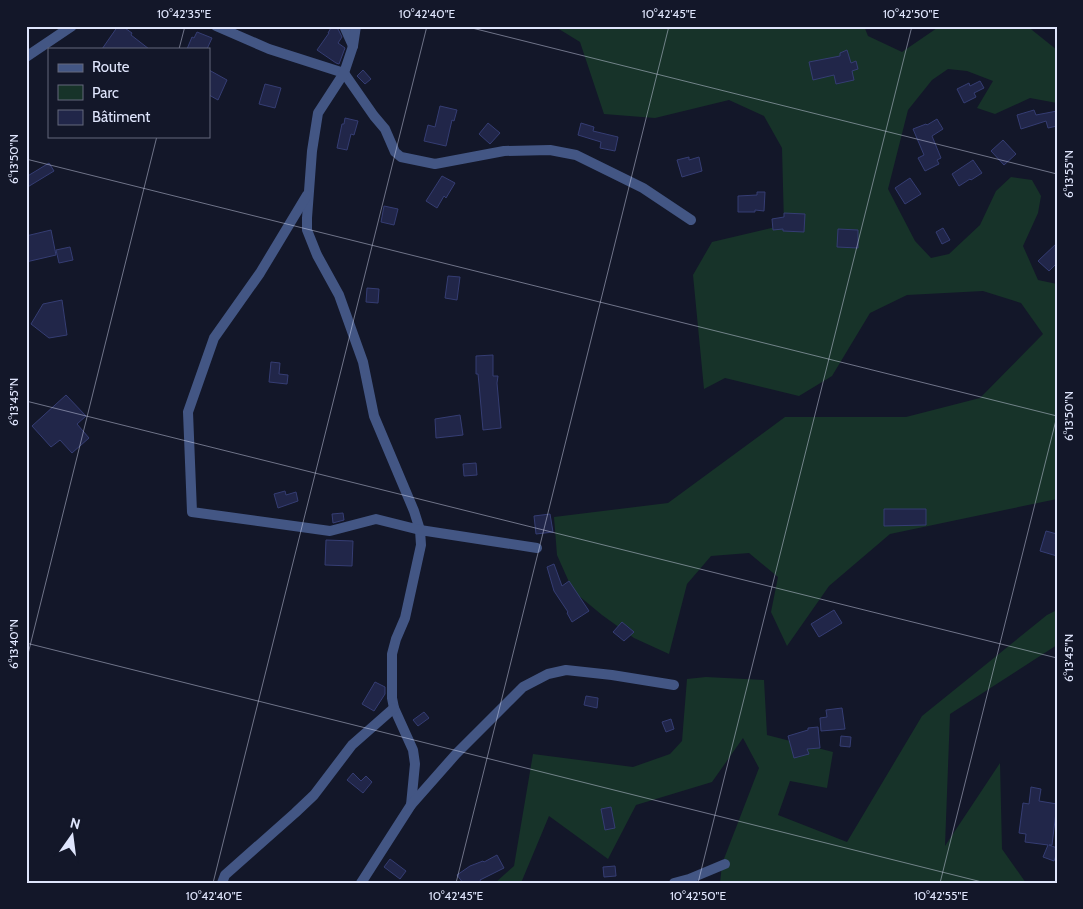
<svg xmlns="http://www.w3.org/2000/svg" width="1083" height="909" viewBox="0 0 1083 909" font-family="Cabin,sans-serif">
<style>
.green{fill:#173329}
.building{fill:#212649;stroke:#353d73}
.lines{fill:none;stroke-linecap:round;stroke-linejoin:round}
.minor{stroke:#435684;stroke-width:10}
.tertiary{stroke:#435684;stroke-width:10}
.ticks{fill:none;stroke:#dfe5fc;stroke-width:1;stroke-opacity:0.45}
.neatline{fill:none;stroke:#dfe5fc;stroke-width:2}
.ticks-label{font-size:12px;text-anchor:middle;fill:#dfe5fc}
</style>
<rect width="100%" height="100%" fill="#131729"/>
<g class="green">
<polygon points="554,26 864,26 868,36 902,52 940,26 1027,26 1057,50 1057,103 1030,98 995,114 977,108 993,81 967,71 948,69 932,80 908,110 888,189 915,241 931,258 949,254 980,225 996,191 1011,177 1032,180 1041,196 1038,213 1023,246 1038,280 1057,284 1057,499 890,534 829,586 787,646 771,612 778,577 749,553 711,556 687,584 669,654 634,638 602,615 573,591 557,555 554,517 668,503 785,417 906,417 980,398 1043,334 1021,303 983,291 907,295 870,313 832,376 799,396 725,378 704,389 693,275 712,242 784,225 782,148 764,116 729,100 655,118 604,114 580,42"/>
<polygon points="1057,610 1057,645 950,714 945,846 1000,763 1002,849 1026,883 720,883 722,864 759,768 743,738 712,782 636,805 608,859 549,816 521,883 495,883 514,866 533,754 633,767 670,754 682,741 687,679 706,677 764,680 767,735 833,752 827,788 790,781 778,815 847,842 922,716 1047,615"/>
</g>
<g class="building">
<polygon points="118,26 122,26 132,33 131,35 149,49 102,49"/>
<polygon points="332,26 338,29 342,37 338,43 345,48 339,64 336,63 317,50 329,33 328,33"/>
<polygon points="197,32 212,38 207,49 187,49 192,37 194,38"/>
<polygon points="847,50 851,63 856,61 858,69 852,71 854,80 836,84 834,75 813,80 809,62 840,56 840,53"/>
<polygon points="209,70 227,80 218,100 209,95"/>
<polygon points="363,70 371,79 365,84 357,76"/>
<polygon points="980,81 984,88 974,93 976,97 964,103 957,89 969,83 970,86"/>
<polygon points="265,84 281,88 275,108 259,104"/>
<polygon points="440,106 457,110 454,121 452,120 446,146 424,141 428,125 435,127"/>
<polygon points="1034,110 1036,115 1057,111 1057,126 1048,128 1046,121 1021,129 1017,115"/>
<polygon points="345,118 358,121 354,135 351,134 347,150 337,148 342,124 344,124"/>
<polygon points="937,119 943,129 932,136 941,158 937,160 939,164 925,171 918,158 924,155 913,129 926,124 927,125"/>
<polygon points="488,123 500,133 490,144 479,134"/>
<polygon points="581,123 594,127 593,131 618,137 615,151 600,148 601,142 578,135"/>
<polygon points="1003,140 1016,154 1004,165 991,151"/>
<polygon points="689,157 689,160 699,157 702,171 682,177 677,160"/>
<polygon points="973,160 982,173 971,180 970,179 959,186 952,174"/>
<polygon points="49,163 54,171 26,188 26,177"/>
<polygon points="442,176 455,183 446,198 444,196 437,208 426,201"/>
<polygon points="910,178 921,194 905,204 895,188"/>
<polygon points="757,192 765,192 764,211 755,210 755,212 738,212 738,196 757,195"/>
<polygon points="384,206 398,209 394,225 381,222"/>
<polygon points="784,213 805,214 804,232 783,231 783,229 773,230 772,219 784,217"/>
<polygon points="943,228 950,240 942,244 936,232"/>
<polygon points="838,229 858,230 858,248 837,247"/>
<polygon points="51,230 56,255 26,262 26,236"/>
<polygon points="1057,243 1057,263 1049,271 1038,261"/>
<polygon points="70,247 73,260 59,263 56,250"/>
<polygon points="448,276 460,277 457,300 445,298"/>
<polygon points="367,288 379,289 378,303 366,302"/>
<polygon points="62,300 67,335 49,338 31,324 43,304"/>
<polygon points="493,355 493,376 498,376 497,383 501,428 483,430 479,384 478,374 476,374 476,356"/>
<polygon points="271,362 280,363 279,374 288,375 287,384 269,382"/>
<polygon points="66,395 86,416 77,424 89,438 72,453 60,440 51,447 32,426"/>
<polygon points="460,415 463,435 436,438 435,419"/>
<polygon points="476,463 477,475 464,476 463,464"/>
<polygon points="285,491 286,495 296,492 298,501 278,508 274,494"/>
<polygon points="884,509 926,509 926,525 884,526"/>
<polygon points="343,513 344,520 333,523 332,514"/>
<polygon points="550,514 553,532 536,534 534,516"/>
<polygon points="1046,531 1057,534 1057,556 1040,551"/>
<polygon points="326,540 353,541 352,566 325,565"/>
<polygon points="554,564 562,586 569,581 589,611 572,622 567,613 568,612 554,591 547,567"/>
<polygon points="834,610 842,623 819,637 811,624"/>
<polygon points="622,622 634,632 624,641 613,632"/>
<polygon points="375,682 385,687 385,694 374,711 362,704"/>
<polygon points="586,696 598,698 597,708 584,705"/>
<polygon points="842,708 845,729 821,731 820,718 827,717 826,710"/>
<polygon points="424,712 429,718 418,726 413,720"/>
<polygon points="671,719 674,729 666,732 662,722"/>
<polygon points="818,727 820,748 807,749 809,754 794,758 788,736 808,730 808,728"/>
<polygon points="841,736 851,737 850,747 840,746"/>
<polygon points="353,773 361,781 366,776 372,782 363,793 347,780"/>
<polygon points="1031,787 1041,789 1039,801 1057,804 1052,845 1049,845 1057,848 1057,853 1054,861 1043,857 1048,845 1025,842 1026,834 1019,833 1023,803 1029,804"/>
<polygon points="611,807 615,828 605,830 601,809"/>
<polygon points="497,855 504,868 480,880 481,883 463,883 457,875 470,866 483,861 484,862"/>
<polygon points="390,859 406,871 400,879 384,867"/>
<polygon points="615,866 616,876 604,877 603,867"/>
</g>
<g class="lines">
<g class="minor">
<polyline points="216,26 269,49 344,73 374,116 385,129 395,152 401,157 435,164 504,151 550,150 576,155 643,188 691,220"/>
<polyline points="344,26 353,46"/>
<polyline points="356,26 353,46 344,73 318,113 312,151 307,218 307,230 317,255 339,295 363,362 374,416 414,511 420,530 421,545 405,618 396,639 392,654 392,698 394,708 413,750 415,764 411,805"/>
<polyline points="307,195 260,273 214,338 188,412 192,512 330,531 376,519 420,530 537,548"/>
<polyline points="222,883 225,875 295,813 314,795 352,745 394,708"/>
<polyline points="361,883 411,805 456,754 523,687 548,674 566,670 612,675 674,685"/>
<polyline points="674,883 689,879 725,864"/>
</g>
<polyline class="tertiary" points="26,57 72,26"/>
</g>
<path class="ticks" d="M464,26L1057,174M179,49L185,26M26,159L1057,416M26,401L1057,658M26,643L986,883M26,662L157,136M213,883L427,26M456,883L669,26M698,883L912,26M940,883L1057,416"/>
<rect width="1083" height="909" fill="none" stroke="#131729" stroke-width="55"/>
<rect x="48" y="48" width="162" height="90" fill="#131729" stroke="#65697d"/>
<rect x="58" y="64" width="25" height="8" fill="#435684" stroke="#65697d"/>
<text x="92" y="72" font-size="15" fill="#dfe5fc">Route</text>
<rect x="58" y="85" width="25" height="15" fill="#173329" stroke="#65697d"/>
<text x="92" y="98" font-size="15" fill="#dfe5fc">Parc</text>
<rect x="58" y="110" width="25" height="15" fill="#212649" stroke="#65697d"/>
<text x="92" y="122" font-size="15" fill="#dfe5fc">Bâtiment</text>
<g transform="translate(72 836) rotate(14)" stroke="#131729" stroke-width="4" paint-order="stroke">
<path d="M0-4L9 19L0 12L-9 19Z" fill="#dfe5fc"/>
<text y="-8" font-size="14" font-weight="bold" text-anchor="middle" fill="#dfe5fc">N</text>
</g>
<rect x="28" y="28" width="1028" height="854" class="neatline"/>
<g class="ticks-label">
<text x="184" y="18">10°42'35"E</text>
<text x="427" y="18">10°42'40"E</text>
<text x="669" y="18">10°42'45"E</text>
<text x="911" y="18">10°42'50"E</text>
<text transform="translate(14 159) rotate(-90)" y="4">6°13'50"N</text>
<text transform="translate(1069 174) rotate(-90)" y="4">6°13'55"N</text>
<text transform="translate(14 402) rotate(-90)" y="4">6°13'45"N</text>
<text transform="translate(1069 416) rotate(-90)" y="4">6°13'50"N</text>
<text transform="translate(14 644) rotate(-90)" y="4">6°13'40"N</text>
<text transform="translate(1069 658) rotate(-90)" y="4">6°13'45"N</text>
<text x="214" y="900">10°42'40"E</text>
<text x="456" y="900">10°42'45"E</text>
<text x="698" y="900">10°42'50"E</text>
<text x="941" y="900">10°42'55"E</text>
</g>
</svg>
